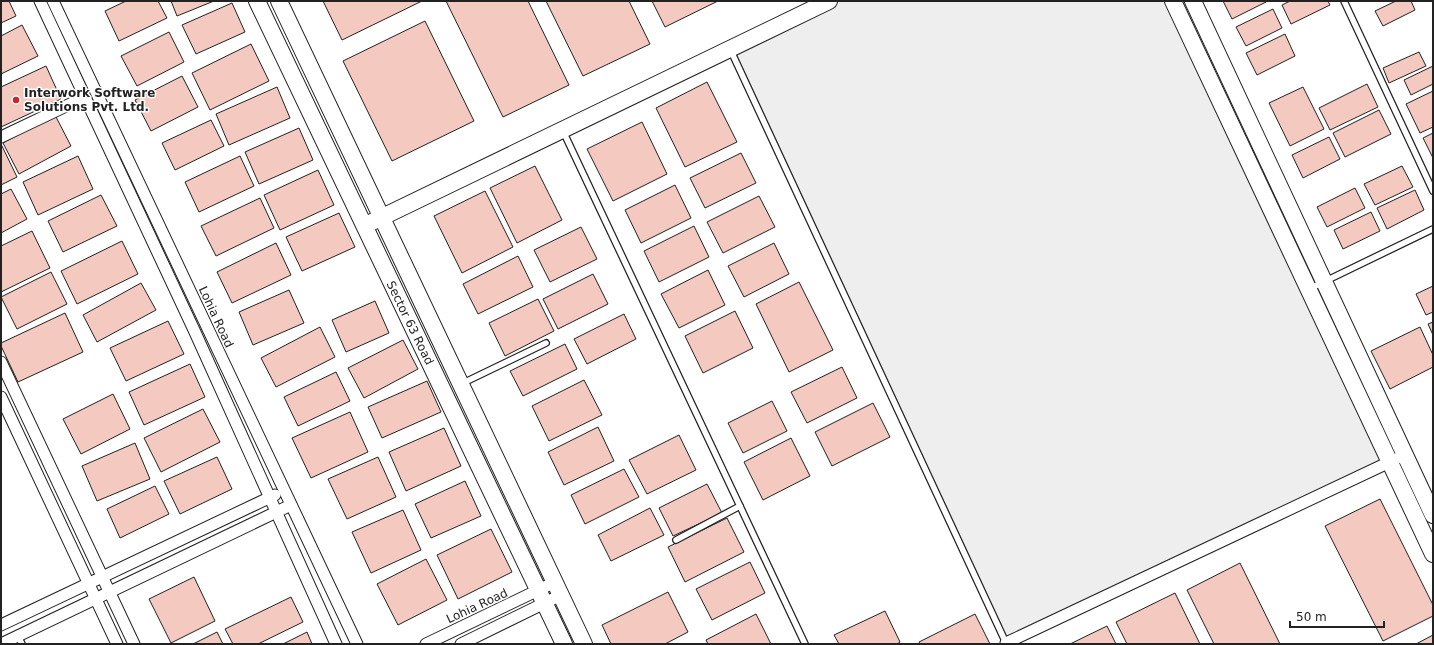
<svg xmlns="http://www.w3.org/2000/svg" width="1434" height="645" viewBox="0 0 1434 645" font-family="'DejaVu Sans',sans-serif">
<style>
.green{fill:#eee;stroke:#6f6f6f}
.building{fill:#f3c9c0;stroke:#222}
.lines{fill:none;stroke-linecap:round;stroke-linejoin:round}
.lane-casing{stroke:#222;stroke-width:8}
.street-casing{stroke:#222;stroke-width:13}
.secondary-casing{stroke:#222;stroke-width:18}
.lane{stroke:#fff;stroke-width:5.5}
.street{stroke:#fff;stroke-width:11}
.secondary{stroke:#fff;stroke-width:16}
.poi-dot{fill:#c62828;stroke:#fff;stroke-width:1.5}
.labels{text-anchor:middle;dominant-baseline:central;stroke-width:3;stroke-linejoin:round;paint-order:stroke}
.poi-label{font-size:12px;font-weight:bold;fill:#222;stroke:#fff;text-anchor:start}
.street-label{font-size:12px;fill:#222;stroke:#fff}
</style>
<rect width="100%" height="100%" fill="#fff"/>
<polygon class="green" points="829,1 1189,1 1390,462 1006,643 730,49"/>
<g class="building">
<polygon points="1,1 9,1 16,16 1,23"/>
<polygon points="126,1 158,1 167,18 119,41 105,11"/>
<polygon points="171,1 214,1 177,16"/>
<polygon points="323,1 422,1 342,40"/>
<polygon points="446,1 528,1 569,85 503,117"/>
<polygon points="546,1 629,1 650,44 583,76"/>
<polygon points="652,1 718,1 665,27"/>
<polygon points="1223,1 1266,1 1266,2 1232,19"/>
<polygon points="1290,1 1328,1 1330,5 1291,24 1282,5"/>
<polygon points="1396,1 1411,1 1415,10 1383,26 1375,11"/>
<polygon points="232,3 245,32 196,54 182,25"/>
<polygon points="1273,9 1282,28 1246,46 1236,27"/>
<polygon points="425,21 474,121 392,161 343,61"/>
<polygon points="22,25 38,56 1,74 1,36"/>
<polygon points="169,32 184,62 137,86 121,56"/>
<polygon points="1285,34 1295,56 1257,75 1246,53"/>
<polygon points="251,44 269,81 210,110 192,73"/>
<polygon points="1419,52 1426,66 1389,83 1383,68"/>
<polygon points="46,66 61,99 1,127 1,87"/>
<polygon points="1433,66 1433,84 1411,95 1404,80"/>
<polygon points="182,76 198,107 151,131 135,100"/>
<polygon points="707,82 737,142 685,167 656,108"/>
<polygon points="1367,84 1378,107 1330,130 1319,108"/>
<polygon points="277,87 290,118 229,145 216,114"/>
<polygon points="1303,87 1324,129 1290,146 1269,103"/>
<polygon points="1433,91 1433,127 1420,133 1406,104"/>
<polygon points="1379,110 1391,134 1345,157 1333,133"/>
<polygon points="55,115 71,146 19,174 3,143"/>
<polygon points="211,120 224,146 175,170 162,143"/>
<polygon points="642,122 667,174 613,201 587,149"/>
<polygon points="299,128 313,160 259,184 245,152"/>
<polygon points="1433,133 1433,158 1423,138"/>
<polygon points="1329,137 1340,159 1303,178 1292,155"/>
<polygon points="1,144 17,177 1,185"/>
<polygon points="741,153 756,183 705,208 690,178"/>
<polygon points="78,156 93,189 38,215 23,182"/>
<polygon points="240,156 254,186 199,212 185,182"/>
<polygon points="535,166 562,220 517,243 490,188"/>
<polygon points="1402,166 1413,187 1375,205 1364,184"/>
<polygon points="318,170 334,205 280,230 264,195"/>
<polygon points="675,185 691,218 641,243 625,210"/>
<polygon points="1355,188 1365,208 1327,227 1317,207"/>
<polygon points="11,189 27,219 1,233 1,194"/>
<polygon points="1415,190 1424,210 1387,229 1377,208"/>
<polygon points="485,191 513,247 462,273 434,216"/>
<polygon points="101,195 117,226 63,252 48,221"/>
<polygon points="759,196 775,227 723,253 707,222"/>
<polygon points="260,198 274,228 216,256 201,226"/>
<polygon points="1371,212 1380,231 1343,249 1334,230"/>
<polygon points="339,213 355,247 302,271 286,237"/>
<polygon points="694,226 709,257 659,282 644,251"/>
<polygon points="581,227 597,259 550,282 534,250"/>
<polygon points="32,231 50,268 1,292 1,246"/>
<polygon points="122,241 138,274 77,304 61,271"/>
<polygon points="276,243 291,275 232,303 217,272"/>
<polygon points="774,243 789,274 744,297 728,266"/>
<polygon points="518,256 533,287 478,314 463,284"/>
<polygon points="708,270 725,305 679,328 661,294"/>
<polygon points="51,272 67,304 17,329 1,297"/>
<polygon points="593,274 608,304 558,329 543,299"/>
<polygon points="799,282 833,350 789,372 756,304"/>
<polygon points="141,283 156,310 97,342 83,315"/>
<polygon points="1433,286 1433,312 1426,315 1416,294"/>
<polygon points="289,290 304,323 253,345 239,312"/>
<polygon points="538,299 554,331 505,356 489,323"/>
<polygon points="375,301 389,333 346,352 332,320"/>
<polygon points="735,311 753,348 703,373 685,336"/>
<polygon points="65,313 83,352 18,382 1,346 1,343"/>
<polygon points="624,314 636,339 587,364 574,339"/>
<polygon points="168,321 184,354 126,381 110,348"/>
<polygon points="1433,322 1433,335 1428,324"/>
<polygon points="320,327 335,357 276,387 261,358"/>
<polygon points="1420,327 1433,355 1433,367 1390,389 1371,351"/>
<polygon points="403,340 418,369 364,398 348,368"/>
<polygon points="565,344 577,369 523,396 510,371"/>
<polygon points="190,364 205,397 144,425 129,392"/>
<polygon points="842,367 857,398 807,423 791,392"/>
<polygon points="336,372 350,401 298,426 284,397"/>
<polygon points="584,380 602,415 549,441 532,406"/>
<polygon points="427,381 441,412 382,438 368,407"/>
<polygon points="113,394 130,429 81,454 63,419"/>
<polygon points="772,401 787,431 743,453 728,423"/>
<polygon points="873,403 890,437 832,466 815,432"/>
<polygon points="203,409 220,442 161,472 144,438"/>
<polygon points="350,412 368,452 311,478 292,438"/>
<polygon points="598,427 614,461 564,485 548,452"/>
<polygon points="444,428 461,466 406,491 389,452"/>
<polygon points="679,435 696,470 647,494 629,460"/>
<polygon points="791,438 810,476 763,500 744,462"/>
<polygon points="135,443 150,479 97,501 82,466"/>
<polygon points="217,457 232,489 180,514 164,481"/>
<polygon points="378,457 396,497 347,519 328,479"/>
<polygon points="624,469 639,497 585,524 571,495"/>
<polygon points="465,481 481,516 431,538 415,504"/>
<polygon points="707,484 722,513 673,536 659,508"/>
<polygon points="155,486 169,514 120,538 107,509"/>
<polygon points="1380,499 1433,605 1433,616 1383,641 1325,526"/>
<polygon points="650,508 664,535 611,561 598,535"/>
<polygon points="403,510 421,550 371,573 352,532"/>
<polygon points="727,518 744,552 685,582 668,547"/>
<polygon points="491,529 512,572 458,599 437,555"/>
<polygon points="426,559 447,600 398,625 377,584"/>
<polygon points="750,562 765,593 712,620 696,589"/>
<polygon points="1240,563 1280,644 1214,644 1187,590"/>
<polygon points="194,577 215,621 171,643 149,599"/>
<polygon points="668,592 688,632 665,644 611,644 602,625"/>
<polygon points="1175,593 1200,644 1127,644 1116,622"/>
<polygon points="291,597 303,622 258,644 233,644 225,629"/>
<polygon points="885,611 900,642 897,644 839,644 834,635"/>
<polygon points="756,614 771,644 708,644 706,640"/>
<polygon points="975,614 990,644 920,644 919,642"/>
<polygon points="1107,626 1116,644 1070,644"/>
<polygon points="217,632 223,644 193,644"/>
<polygon points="307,632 312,644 283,644"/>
<polygon points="1433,635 1433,644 1416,644"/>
</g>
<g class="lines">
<g class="lane-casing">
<g id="lane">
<polyline points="1344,1 1433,191"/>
<polyline points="731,51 1006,643"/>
<polyline points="563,131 805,644"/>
<polyline points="1309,289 1433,229"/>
<polyline points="461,384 546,343"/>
<polyline points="676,540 740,506"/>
<polyline points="18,636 22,644"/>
</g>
</g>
<g class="street-casing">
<g id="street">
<polyline points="40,1 194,330 336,644"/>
<polyline points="53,1 357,644"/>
<polyline points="1,137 85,97"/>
<polyline points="1,362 134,644"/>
<polyline points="1,397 117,644"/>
<polyline points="1,625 275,495"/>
<polyline points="1006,643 1396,459"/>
<polyline points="1,644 291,505"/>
<polyline points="426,644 555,582"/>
<polyline points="461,644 561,595"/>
</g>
</g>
<g class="secondary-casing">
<g id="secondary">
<polyline points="257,1 564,644"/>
<polyline points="279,1 584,644"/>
<polyline points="1173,1 1433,554"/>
<polyline points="1193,1 1433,515"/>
<polyline points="372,222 829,1"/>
</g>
</g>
<use href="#lane" class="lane"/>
<use href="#street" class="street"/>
<use href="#secondary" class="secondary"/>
</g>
<circle class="poi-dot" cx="16" cy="100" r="4"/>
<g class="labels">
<g class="poi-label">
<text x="24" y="93">Interwork Software<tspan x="24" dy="14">Solutions Pvt. Ltd.</tspan></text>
</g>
<g class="street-label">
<text transform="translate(216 317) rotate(65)">Lohia Road</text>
<text transform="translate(410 323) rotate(64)">Sector 63 Road</text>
<text transform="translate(477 606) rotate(-25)">Lohia Road</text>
</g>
</g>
<rect width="1434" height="645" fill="none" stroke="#222222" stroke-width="4"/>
<path d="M1290 621v6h94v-6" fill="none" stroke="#222222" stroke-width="2"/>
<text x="1296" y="621" font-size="12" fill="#222222" stroke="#ffffff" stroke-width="3" paint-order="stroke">50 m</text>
</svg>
